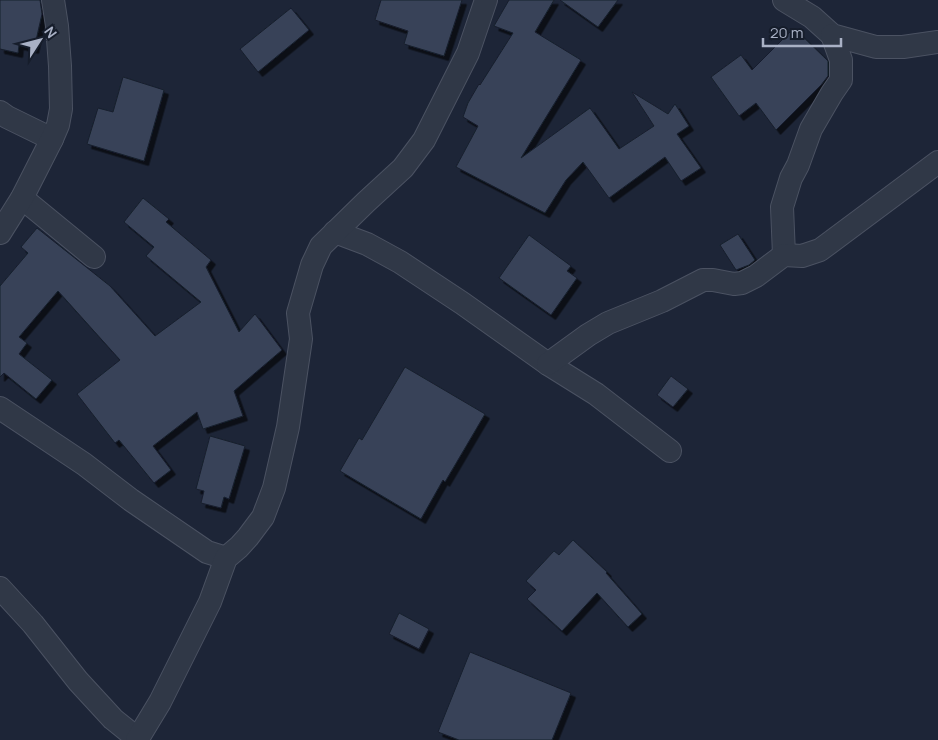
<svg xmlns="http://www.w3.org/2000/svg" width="938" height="740" viewBox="0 0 938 740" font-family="Manrope,sans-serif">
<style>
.building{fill:#384358;stroke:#181f2d;filter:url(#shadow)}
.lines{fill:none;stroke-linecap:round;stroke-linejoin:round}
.minor-casing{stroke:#4b5262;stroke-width:24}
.minor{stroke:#303847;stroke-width:22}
</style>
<defs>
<filter id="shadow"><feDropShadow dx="4.5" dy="4.5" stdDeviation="0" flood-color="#0009"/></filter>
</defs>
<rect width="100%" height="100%" fill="#1d2537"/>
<g class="building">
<polygon points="0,0 40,0 42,14 34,49 19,45 18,53 0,49"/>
<polygon points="381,0 462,0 444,56 404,44 408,31 375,20"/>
<polygon points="509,0 554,0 535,32 581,60 521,158 590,108 619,149 654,126 632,92 668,114 675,104 689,126 677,134 701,168 681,181 665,157 609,198 583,162 566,180 545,213 456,167 478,126 463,117 468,103 479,84 480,85 513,33 494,26"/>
<polygon points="560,0 618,0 598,27"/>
<polygon points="291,8 309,30 258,72 240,49"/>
<polygon points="794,28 828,61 828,76 821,85 776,130 756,103 739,116 711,77 741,55 752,70"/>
<polygon points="123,77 164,90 144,161 87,144 98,108 113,112"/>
<polygon points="143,198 169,219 166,222 211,260 206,267 239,332 255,314 282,350 234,391 243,416 203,429 197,412 153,446 171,470 154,483 119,440 115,443 77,394 120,360 58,291 19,337 27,343 19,354 52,380 36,399 4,373 0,377 0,286 28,253 21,247 37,228 110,286 155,336 201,302 146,256 154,247 124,222"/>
<polygon points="738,234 755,260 749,265 736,270 720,245"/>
<polygon points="529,235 571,266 567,271 577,278 551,315 499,278"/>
<polygon points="405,367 485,414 445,482 443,480 421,519 340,471 359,438 362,440"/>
<polygon points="671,376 688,389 673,407 657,395"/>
<polygon points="210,436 245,446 229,499 224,497 221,508 201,503 204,491 196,489"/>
<polygon points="573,540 607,572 606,573 642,614 628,627 597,593 562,631 527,599 536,590 526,581 554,551 559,555"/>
<polygon points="399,613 429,629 419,649 389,634"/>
<polygon points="470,652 571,693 552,740 459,740 438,732"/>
</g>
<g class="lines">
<g class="minor-casing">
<g id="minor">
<polyline points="784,0 812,17 832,35 876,47 903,47 938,42"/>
<polyline points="0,112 7,117 52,139"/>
<polyline points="22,198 94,257"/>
<polyline points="335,232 367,244 400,262 462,303 548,364 596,394 670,451"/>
<polyline points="0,233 22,198 52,139 58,125 61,109 60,66 57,26 53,0"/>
<polyline points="784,255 782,207 791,178 798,165 811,129 832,93 841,80 841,60 832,35"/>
<polyline points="548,364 588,335 608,323 662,301 703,280 713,280 734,284 742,283 756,276 784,255 802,256 820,250 938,162"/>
<polyline points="0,408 84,464 131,500 207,552 226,558"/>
<polyline points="0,588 33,624 78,681 113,719 138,739"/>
<polyline points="137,740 160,702 210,602 226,558 239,547 248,537 263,517 274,488 288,427 301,339 298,313 312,265 321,246 366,202 403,168 424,140 468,53 486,0"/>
</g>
</g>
<use href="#minor" class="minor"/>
</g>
<g transform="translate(40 40) rotate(54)" stroke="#161d2b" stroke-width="4" paint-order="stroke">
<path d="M0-4L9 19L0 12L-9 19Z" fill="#a9b1c5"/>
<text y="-8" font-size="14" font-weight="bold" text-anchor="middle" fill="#a9b1c5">N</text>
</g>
<path d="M763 38v8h78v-8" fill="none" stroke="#a9b1c5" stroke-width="2.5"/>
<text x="770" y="38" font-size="15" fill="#a9b1c5" stroke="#161d2b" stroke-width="4" paint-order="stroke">20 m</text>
</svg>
